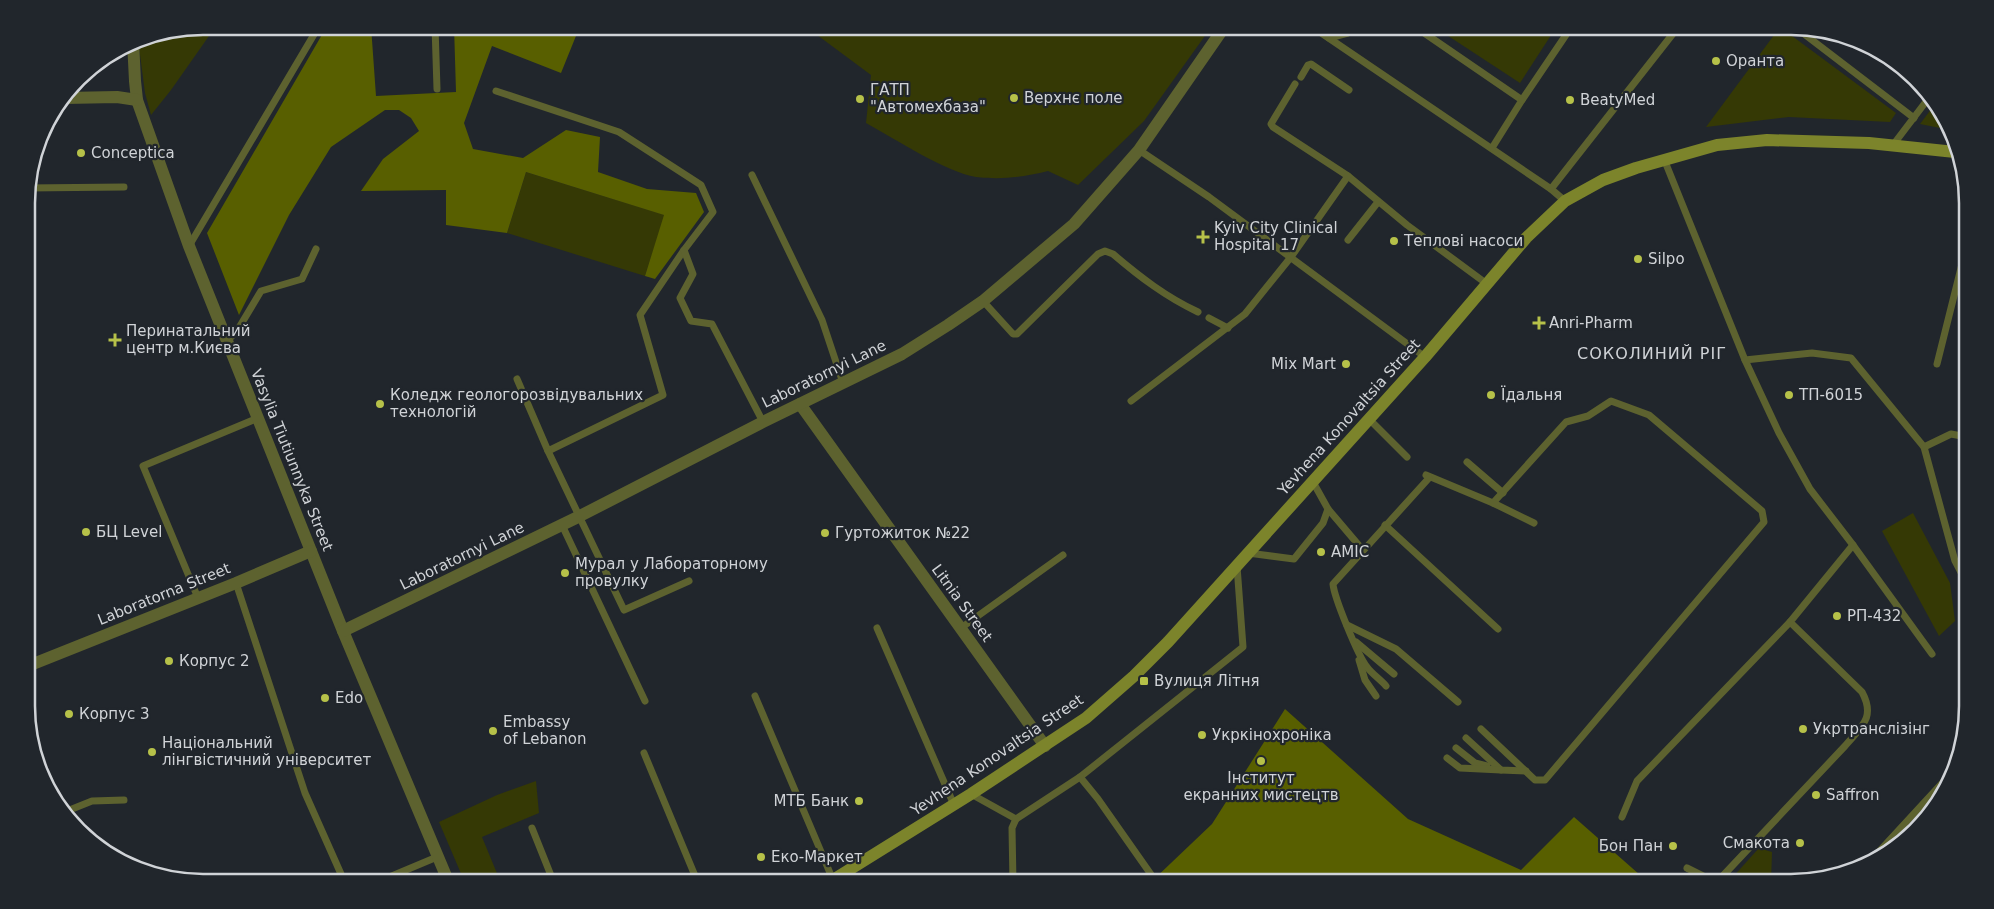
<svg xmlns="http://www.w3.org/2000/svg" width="1994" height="909" viewBox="0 0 1994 909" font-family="'DejaVu Sans',sans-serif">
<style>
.green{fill:#353905}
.forest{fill:#585f00}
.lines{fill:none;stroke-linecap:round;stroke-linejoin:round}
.service{stroke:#5d622f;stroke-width:7}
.minor{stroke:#5d622f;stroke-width:12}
.secondary{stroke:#7c842b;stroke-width:12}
.poi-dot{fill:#b6c149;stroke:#21262c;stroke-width:2}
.labels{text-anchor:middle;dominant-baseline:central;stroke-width:4.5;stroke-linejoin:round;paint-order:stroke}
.poi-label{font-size:15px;fill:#d0d3d7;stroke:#21262c;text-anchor:start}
.street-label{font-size:15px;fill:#d0d3d7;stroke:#21262c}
.neighbourhood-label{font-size:16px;letter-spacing:1px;fill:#d0d3d7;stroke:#21262c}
.rim{fill:none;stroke:#d0d3d7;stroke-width:2.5}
</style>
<rect width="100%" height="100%" fill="#21262c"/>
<g class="green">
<polygon points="203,26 216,26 171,90 151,115 145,93 138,39"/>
<path d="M805,26H1212L1144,121L1078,185L1048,171C1024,177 1002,180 976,177C946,172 895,139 866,123L871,75Z"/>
<polygon points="1433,26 1557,26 1520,83"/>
<polygon points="1780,27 1896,113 1890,122 1789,117 1706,127"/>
<polygon points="1935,104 1945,129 1920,124"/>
<polygon points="526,172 665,215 645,276 507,233"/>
<polygon points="1913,513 1950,583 1955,621 1939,636 1882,531"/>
<polygon points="536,781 539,813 482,837 501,883 465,883 439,822 497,795"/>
<polygon points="1759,848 1772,852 1771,882 1740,882 1732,878"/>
</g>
<g class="forest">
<polygon points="327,26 371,26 376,96 456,92 454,26 580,26 561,73 492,46 464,123 473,149 523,158 566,130 600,137 598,172 647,189 696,193 704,212 655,279 645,276 664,215 526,172 507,233 446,225 446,190 361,191 383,159 419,131 411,118 399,110 385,110 331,147 289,215 239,315 207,233"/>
<polygon points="1285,709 1408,819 1521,870 1574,817 1648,882 1150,883 1212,824"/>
</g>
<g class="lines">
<g class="service">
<polyline points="435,26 437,89"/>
<polyline points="1311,26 1551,189"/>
<polyline points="1414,26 1522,100 1492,148"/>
<polyline points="1795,27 1914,118"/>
<polyline points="902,28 902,26"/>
<polyline points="1329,38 1348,33 1353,26"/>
<polyline points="1301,77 1308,65 1311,64 1349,90"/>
<polyline points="1295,84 1271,124 1273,127 1348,176 1407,225 1487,284"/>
<polyline points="496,91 619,132 701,185 713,212 684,250 640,315 663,395 548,451 517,379"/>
<polyline points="1522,100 1572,26"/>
<polyline points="1893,145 1931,95"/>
<polyline points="1139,150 1209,197 1425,357"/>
<polyline points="1664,159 1745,360 1812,353 1851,358 1924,447 1955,561 1967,584"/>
<polyline points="752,175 822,320 843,383"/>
<polyline points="27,188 124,187"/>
<polyline points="1565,201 1551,189 1679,26"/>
<polyline points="1348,240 1378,202"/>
<polyline points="189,246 319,26"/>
<polyline points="684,250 693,274 680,298 691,321 712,324 763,422"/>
<path d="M983,301L1013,334H1017L1098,254L1105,251L1113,254C1140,277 1166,297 1198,312"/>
<polyline points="1209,318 1228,328"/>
<polyline points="227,341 237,331 261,291 302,279 316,249"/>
<polyline points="1745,360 1779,433 1810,489 1853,545 1932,654"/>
<polyline points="1937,364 1966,248"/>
<polyline points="1131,401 1245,314 1291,257 1348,176"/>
<polyline points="1369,419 1407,457"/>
<polyline points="1924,447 1951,434 1967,437"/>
<polyline points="548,451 624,610 689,581"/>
<polyline points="1467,462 1503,493"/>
<polyline points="1426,475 1493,503 1566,422 1588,416 1611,401 1649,415 1762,511 1764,522 1545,780 1535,780 1481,729"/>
<polyline points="1313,482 1328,509 1362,549"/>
<polyline points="1493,503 1534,523"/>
<polyline points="562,525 645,701"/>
<polyline points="1385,525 1498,629"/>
<polyline points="1248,553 1294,559 1323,523 1328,509"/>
<polyline points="236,583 305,793 345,883"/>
<polyline points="198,598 143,466 258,418"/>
<polyline points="1347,625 1396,649 1458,702"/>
<polyline points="877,628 954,805"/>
<polyline points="961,628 1063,555"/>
<polyline points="1356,642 1394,674"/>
<polyline points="1359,660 1365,680 1376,696"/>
<path d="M1386,686C1380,679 1372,674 1367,667C1358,656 1334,597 1333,584L1429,478"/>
<polyline points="755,696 833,880"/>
<polyline points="1466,738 1501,770 1526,771"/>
<polyline points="1456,748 1475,763 1487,766"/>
<polyline points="644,753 698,883"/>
<polyline points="1447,758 1460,768 1501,770"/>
<polyline points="1080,777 1243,647 1237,566"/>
<polyline points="971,794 1016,819 1080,777 1098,799 1157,883"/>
<polyline points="62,813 92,801 124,800"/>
<polyline points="1622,817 1637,781 1790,622"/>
<polyline points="532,828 554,883"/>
<polyline points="1873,858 1955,769"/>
<polyline points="1687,868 1715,882"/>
<path d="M1717,882L1845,746C1861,727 1876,718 1862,692L1790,622L1853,545"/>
<polyline points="375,883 437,857"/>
<polyline points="1013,883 1012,828 1016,819"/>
</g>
<g class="minor">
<polyline points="133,41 135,81 137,100 189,246 343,631 449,883"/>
<polyline points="65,98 117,97 137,100"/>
<polyline points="800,404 1045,746"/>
<polyline points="343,631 578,517 763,422 902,354 948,325 983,301 1074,224 1139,150 1225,26"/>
<polyline points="28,666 236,583 311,551"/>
</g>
<polyline class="secondary" points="828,883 971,794 1086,718 1134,676 1168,642 1425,357 1526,238 1565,201 1603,180 1636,168 1717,145 1767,140 1869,143 1955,152"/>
</g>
<g class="poi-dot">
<circle cx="1716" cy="61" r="5"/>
<circle cx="1014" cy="98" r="5"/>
<circle cx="860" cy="99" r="5"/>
<circle cx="1570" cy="100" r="5"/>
<circle cx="81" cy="153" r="5"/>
<path d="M1200.5 229.5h5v5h5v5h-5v5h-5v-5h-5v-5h5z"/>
<circle cx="1394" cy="241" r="5"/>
<circle cx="1638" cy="259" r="5"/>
<path d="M1536.5 315.5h5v5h5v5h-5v5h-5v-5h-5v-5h5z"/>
<path d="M112.5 332.5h5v5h5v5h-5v5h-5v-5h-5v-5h5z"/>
<circle cx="1346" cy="364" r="5"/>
<circle cx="1491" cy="395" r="5"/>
<circle cx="1789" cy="395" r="5"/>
<circle cx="380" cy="404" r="5"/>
<circle cx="86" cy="532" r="5"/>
<circle cx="825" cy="533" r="5"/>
<circle cx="1321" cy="552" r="5"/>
<circle cx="565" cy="573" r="5"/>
<circle cx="1837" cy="616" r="5"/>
<circle cx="169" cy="661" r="5"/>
<rect x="1139" y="676" width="10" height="10" rx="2.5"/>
<circle cx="325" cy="698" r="5"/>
<circle cx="69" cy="714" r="5"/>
<circle cx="1803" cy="729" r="5"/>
<circle cx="493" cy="731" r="5"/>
<circle cx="1202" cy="735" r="5"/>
<circle cx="152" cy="752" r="5"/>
<circle cx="1261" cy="761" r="5"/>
<circle cx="1816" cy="795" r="5"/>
<circle cx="859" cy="801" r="5"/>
<circle cx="1800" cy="843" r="5"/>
<circle cx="1673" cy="846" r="5"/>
<circle cx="761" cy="857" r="5"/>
</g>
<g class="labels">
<g class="poi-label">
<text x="1726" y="61">Оранта</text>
<text x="870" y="90">ГАТП<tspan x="870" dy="17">"Автомехбаза"</tspan></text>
<text x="1024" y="98">Верхнє поле</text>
<text x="1580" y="100">BeatyMed</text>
<text x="91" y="153">Conceptica</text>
<text x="1214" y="228">Kyiv City Clinical<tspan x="1214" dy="17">Hospital 17</tspan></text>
<text x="1404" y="241">Теплові насоси</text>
<text x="1648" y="259">Silpo</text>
<text x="1549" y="323">Anri-Pharm</text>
<text x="126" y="331">Перинатальний<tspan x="126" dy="17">центр м.Києва</tspan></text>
<text x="1336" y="364" text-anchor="end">Mix Mart</text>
<text x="390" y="395">Коледж геологорозвідувальних<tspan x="390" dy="17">технологій</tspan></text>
<text x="1501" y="395">Їдальня</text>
<text x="1799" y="395">ТП-6015</text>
<text x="96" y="532">БЦ Level</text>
<text x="835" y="533">Гуртожиток №22</text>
<text x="1331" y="552">AMIC</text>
<text x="575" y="564">Мурал у Лабораторному<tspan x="575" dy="17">провулку</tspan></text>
<text x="1847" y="616">РП-432</text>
<text x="179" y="661">Корпус 2</text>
<text x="1154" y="681">Вулиця Літня</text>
<text x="335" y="698">Edo</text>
<text x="79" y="714">Корпус 3</text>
<text x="503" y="722">Embassy<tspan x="503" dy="17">of Lebanon</tspan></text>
<text x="1813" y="729">Укртранслізінг</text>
<text x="1212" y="735">Укркінохроніка</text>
<text x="162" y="743">Національний<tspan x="162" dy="17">лінгвістичний університет</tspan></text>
<text x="1261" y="778" text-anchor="middle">Інститут<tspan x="1261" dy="17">екранних мистецтв</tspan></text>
<text x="1826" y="795">Saffron</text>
<text x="849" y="801" text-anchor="end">МТБ Банк</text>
<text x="1790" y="843" text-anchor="end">Смакота</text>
<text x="1663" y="846" text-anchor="end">Бон Пан</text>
<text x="771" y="857">Еко-Маркет</text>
</g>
<g class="street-label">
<text transform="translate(824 374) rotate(-26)">Laboratornyi Lane</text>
<text transform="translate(1349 417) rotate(-48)">Yevhena Konovaltsia Street</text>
<text transform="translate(292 460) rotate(68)">Vasylia Tiutiunnyka Street</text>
<text transform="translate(462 556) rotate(-26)">Laboratornyi Lane</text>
<text transform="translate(164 594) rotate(-22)">Laboratorna Street</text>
<text transform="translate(962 603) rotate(54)">Litnia Street</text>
<text transform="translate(997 755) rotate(-34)">Yevhena Konovaltsia Street</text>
</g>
<g class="neighbourhood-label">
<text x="1652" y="353">СОКОЛИНИЙ РІГ</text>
</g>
</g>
<path d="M0 0H1994V909H0ZM203 35H1791A168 168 0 0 1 1959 203V706A168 168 0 0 1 1791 874H203A168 168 0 0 1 35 706V203A168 168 0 0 1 203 35Z" fill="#21262c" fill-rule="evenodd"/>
<path class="rim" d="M203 35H1791A168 168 0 0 1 1959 203V706A168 168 0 0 1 1791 874H203A168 168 0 0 1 35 706V203A168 168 0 0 1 203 35Z"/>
</svg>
